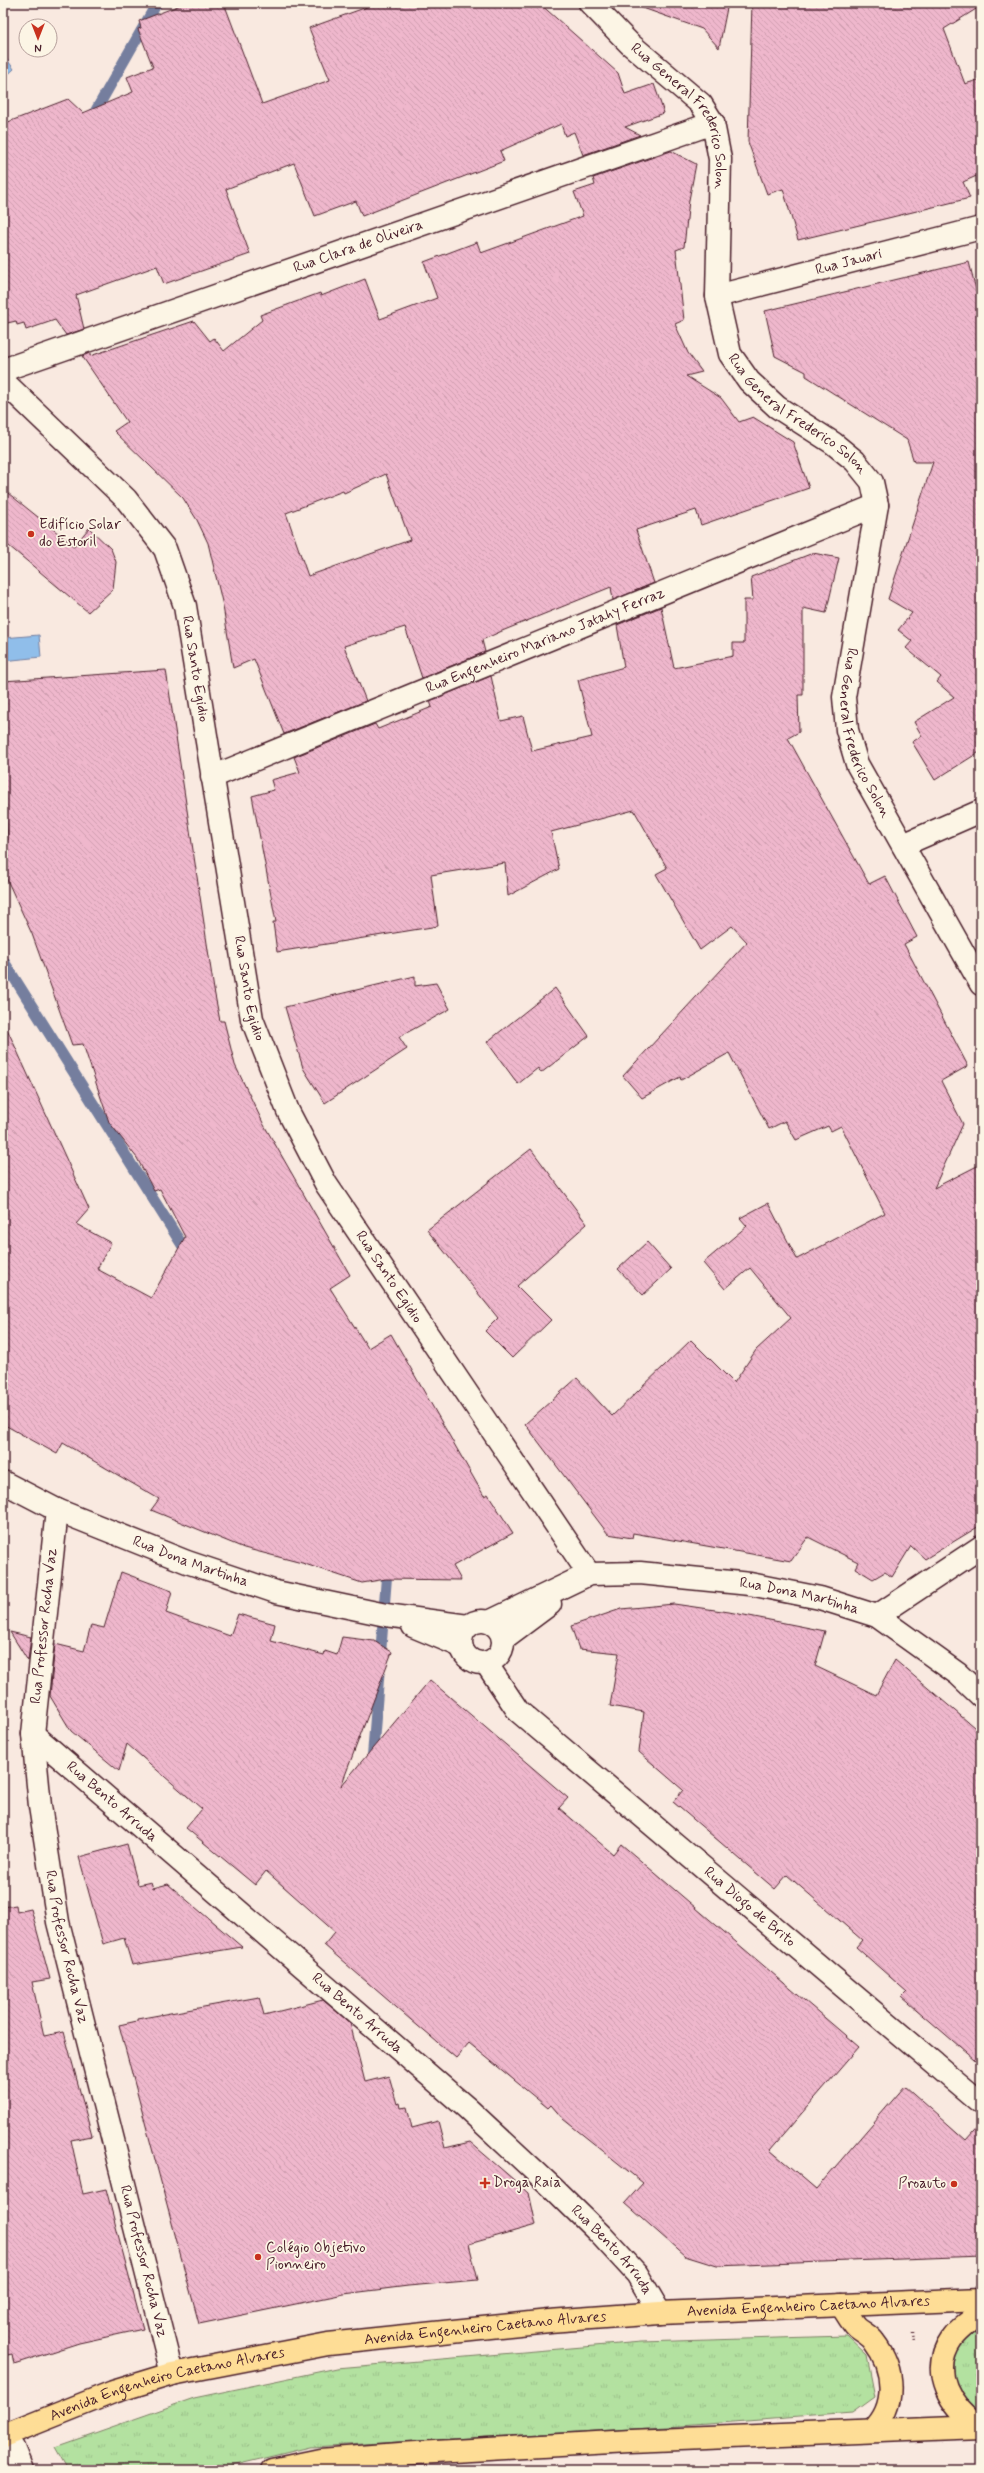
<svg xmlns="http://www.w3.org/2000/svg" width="984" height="2473" viewBox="0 0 984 2473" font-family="Mynerve,sans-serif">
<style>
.park{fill:url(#park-tufts);stroke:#7e8066}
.water{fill:#90beea;stroke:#747e9e}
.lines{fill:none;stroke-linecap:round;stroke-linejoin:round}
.stream{stroke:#747e9e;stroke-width:11}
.building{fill:url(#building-back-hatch);stroke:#4a1f2b;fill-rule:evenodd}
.minor-casing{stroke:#4a1f2b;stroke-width:25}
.secondary-casing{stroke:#4a1f2b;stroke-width:25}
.primary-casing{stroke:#4a1f2b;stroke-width:25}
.path{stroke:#4a1f2b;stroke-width:2.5;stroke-dasharray:1 3;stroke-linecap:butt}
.minor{stroke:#fcf5e5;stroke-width:22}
.secondary{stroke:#fcf5e5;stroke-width:22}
.primary{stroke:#fedd96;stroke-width:22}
.poi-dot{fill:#c8321e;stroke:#fcf5e5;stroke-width:1.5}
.labels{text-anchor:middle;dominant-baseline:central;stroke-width:3.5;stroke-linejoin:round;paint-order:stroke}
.street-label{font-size:15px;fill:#4a1f2b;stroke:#fcf5e5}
.poi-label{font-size:15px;fill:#4a1f2b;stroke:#fcf5e5;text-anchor:start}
</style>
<defs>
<pattern id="park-tufts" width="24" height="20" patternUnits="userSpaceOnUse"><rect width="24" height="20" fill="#b3e1a0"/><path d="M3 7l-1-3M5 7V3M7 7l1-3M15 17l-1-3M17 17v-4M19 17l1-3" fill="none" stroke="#9bc18a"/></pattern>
<pattern id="building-back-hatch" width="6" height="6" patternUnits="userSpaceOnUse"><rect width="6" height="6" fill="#efb7cc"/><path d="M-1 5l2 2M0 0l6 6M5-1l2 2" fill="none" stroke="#ce9daf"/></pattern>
</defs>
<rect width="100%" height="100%" fill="#f9e9e0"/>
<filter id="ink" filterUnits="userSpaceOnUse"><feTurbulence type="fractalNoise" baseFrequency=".025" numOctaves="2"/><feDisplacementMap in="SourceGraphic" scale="8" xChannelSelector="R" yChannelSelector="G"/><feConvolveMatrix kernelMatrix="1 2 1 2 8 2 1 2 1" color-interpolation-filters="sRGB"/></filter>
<g filter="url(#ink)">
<g class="park">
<polygon points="981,2329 981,2407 969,2408 954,2390 954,2353 969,2335"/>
<polygon points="846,2336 867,2356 875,2397 853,2413 667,2427 310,2447 215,2470 68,2470 55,2447 194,2398 337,2368 641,2342"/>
</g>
<g class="water">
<polygon points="3,54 14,69 3,79"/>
<polygon points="39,635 41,657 3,661 3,638"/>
</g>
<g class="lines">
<g class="stream">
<polyline points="91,119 157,3"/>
<polyline points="3,960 189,1256"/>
<polyline points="372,1762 387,1571 384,1566"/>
</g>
</g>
<g class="building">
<polygon points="186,3 224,3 262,104 330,80 309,28 378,3 539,3 618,73 625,94 654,84 664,113 625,127 640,135 583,155 574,132 565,136 561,124 500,151 504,161 362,216 356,201 315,216 294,163 226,189 250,254 164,284 157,266 76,295 84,329 66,335 55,320 26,330 24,323 17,325 16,321 3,324 3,124 68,99 83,113 133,92 127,77 153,67 138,29 141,28 139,21"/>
<polygon points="641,3 728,3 719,48 702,29 640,7"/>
<polygon points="752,3 981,3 981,6 944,29 965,84 981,79 981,174 963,182 970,198 798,240 783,189 767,194 748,142"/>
<path d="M671,151L696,164L689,200L684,247L676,250L684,320L675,324L688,353L702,372L686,376L721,398L739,422L753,417L793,442L809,488L701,525L696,510L636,530L654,583L613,600L611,587L502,631L482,640L485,652L422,678L405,627L344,646L366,701L284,734L254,659L233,668L223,606L208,543L197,520L183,498L114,431L127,422L82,356L90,353V356L194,321L210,341L214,338L224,351L262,320L260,315L320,293L321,296L365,279L380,319L437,298L424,262L477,242L481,253L583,216L574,192L595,185L593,178ZM386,474L410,540L308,576L286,513L343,491L344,493Z"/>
<polygon points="969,262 981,310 981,751 935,780 912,742 922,736 914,722 954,697 937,682 941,677 906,648 912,641 898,630 912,613 888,599 933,462 914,462 907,440 806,376 806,372 775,356 765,311"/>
<polygon points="3,489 74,546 89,528 111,549 116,562 113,589 88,612 3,541"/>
<polygon points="813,553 839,558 826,613 803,608 803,695 798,695 799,732 788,738 869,884 885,876 917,937 904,944 968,1066 941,1081 963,1124 934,1188 981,1164 981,1525 925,1559 911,1546 892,1577 885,1572 873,1579 855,1568 858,1562 808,1537 791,1561 633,1533 632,1538 608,1534 525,1424 577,1378 612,1416 691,1340 734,1383 756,1350 791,1318 750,1268 725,1289 703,1263 747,1226 740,1218 768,1203 797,1259 885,1213 841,1126 831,1131 828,1126 796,1140 785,1121 769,1129 729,1053 681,1080 680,1077 642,1098 623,1076 747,942 732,926 700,950 656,874 667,868 634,810 551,832 559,869 508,896 505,863 431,875 438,926 277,952 273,922 276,922 252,796 274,790 271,780 300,772 294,757 375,724 378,729 432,707 430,701 491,676 501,721 523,716 532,751 592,737 578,680 624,667 617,625 661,607 674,668 733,656 733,643 744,643 744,600 753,600 751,577"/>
<polygon points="166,670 214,990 220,1021 224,1021 235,1065 264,1125 350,1275 330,1288 368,1348 391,1334 484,1496 488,1494 513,1533 453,1566 461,1580 386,1579 362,1583 302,1563 244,1548 151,1510 159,1499 63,1443 57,1454 3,1424 3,1020 89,1209 76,1224 111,1243 97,1269 151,1298 185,1237 160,1189 154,1191 137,1158 109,1122 83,1044 72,1045 32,934 3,871 3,840 8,840 3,766 3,681"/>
<polygon points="415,976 415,986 436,983 450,1009 399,1037 407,1049 325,1103 303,1068 285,1007"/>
<polygon points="555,988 589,1036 541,1073 538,1068 518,1084 487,1042"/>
<polygon points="531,1149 587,1224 517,1286 551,1320 512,1358 485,1331 498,1318 427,1230"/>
<polygon points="647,1242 671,1269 643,1295 618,1269"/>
<polygon points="121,1572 172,1591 166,1613 230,1636 238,1614 275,1624 271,1641 324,1655 325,1651 337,1655 342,1637 374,1641 392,1652 341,1786 430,1680 568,1798 559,1808 613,1854 621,1844 859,2047 770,2150 816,2189 905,2086 966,2140 981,2123 981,2256 717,2266 685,2256 625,2203 643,2183 563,2119 551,2105 548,2108 469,2043 456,2058 418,2026 324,1945 335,1932 266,1871 255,1885 186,1828 202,1809 127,1744 119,1771 71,1731 50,1696 55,1644 84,1651 91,1625 104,1628"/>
<polygon points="674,1604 729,1612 825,1631 815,1666 876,1695 895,1660 981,1733 981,2065 902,1997 907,1992 856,1947 862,1940 787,1875 775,1889 673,1802 683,1790 639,1752 644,1712 610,1706 619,1653 579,1649 571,1626 621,1609"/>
<polygon points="10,1632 31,1637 28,1661"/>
<polygon points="127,1844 138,1885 151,1882 153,1888 168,1884 242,1947 132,1965 124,1938 103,1944 79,1857"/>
<polygon points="16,1905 17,1912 31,1909 50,1979 32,1982 44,2036 64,2032 92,2136 71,2140 83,2194 106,2189 143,2329 79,2343 14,2364 12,2354 3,2356 3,1907"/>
<polygon points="259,1997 264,2015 323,2000 350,2023 365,2082 389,2076 397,2104 400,2103 401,2108 407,2107 412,2128 438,2121 445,2148 470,2142 529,2193 536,2225 469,2244 478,2280 408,2286 344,2294 199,2324 119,2025 137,2021 137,2019"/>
</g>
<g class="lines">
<g class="minor-casing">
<g id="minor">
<path id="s1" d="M590,3L630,44L701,104L713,123L720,159L717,296L730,354L749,381L777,407L833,443L855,461L872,482L877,505L844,697L847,730L857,764L981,984"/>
<path id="s2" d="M717,296L981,228"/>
<path id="s3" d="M3,370L713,123"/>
<path id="s4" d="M3,381L126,499L165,549L185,606L252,1019L288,1111L326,1184L589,1574"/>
<path id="s5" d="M212,777L877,505"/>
<polyline points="903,845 981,811"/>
<path id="s6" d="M3,1482L57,1510L187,1562L276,1592L386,1615L468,1626"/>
<path id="s7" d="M57,1510L33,1734L40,1806L58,1922L172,2374"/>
<polyline points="877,1616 981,1547"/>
<circle cx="482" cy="1642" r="21"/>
<path id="s8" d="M489,1622L589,1574L640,1573L750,1584L820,1598L877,1616L958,1674L981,1696"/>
<polyline points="413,1626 461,1646"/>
<polyline points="503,1639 550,1604"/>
<path id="s9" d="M486,1663L518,1711L981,2103"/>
<path id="s10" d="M33,1734L467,2108L554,2189L601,2235L637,2274L660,2313"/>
</g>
</g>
<g class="secondary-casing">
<polyline id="secondary" points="3,2436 13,2448 22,2470"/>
</g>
<g class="primary-casing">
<g id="primary">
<path d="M841,2305C846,2312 851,2322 857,2328C863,2333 870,2336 874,2342C895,2369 898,2407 872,2431"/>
<path d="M979,2427C951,2407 928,2372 952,2338C960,2327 973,2320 981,2310"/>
<path id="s11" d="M3,2436L113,2392L172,2374L328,2344L549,2321L660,2313L981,2299"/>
<polyline points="272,2470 320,2460 399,2454 630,2441 981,2427"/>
</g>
</g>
<polyline class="path" points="913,2333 914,2344"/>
<use href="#minor" class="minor"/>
<use href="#secondary" class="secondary"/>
<use href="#primary" class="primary"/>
</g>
</g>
<g class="poi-dot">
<circle cx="31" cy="534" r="4"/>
<path d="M483 2177h4v4h4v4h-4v4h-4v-4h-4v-4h4z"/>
<circle cx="954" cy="2184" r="4"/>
<circle cx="258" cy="2257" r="4"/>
</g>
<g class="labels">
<g class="street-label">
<text stroke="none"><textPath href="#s1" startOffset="150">Rua General Frederico Solon</textPath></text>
<text stroke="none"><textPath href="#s3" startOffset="376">Rua Clara de Oliveira</textPath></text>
<text stroke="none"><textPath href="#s2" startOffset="136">Rua Jauari</textPath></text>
<text stroke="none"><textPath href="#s1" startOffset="497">Rua General Frederico Solon</textPath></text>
<text stroke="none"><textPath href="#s5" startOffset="360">Rua Engenheiro Mariano Jatahy Ferraz</textPath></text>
<text stroke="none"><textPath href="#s4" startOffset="358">Rua Santo Egidio</textPath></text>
<text stroke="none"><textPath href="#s1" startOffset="857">Rua General Frederico Solon</textPath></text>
<text stroke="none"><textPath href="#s4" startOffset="682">Rua Santo Egidio</textPath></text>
<text stroke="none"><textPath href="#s4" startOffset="1006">Rua Santo Egidio</textPath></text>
<text stroke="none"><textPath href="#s6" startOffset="204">Rua Dona Martinha</textPath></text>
<text stroke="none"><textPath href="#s8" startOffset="323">Rua Dona Martinha</textPath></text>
<text transform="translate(44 1626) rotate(-84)">Rua Professor Rocha Vaz</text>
<text stroke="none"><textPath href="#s10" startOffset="104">Rua Bento Arruda</textPath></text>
<text stroke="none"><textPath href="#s9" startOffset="361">Rua Diogo de Brito</textPath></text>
<text stroke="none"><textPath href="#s7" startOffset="441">Rua Professor Rocha Vaz</textPath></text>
<text stroke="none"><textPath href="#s10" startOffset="428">Rua Bento Arruda</textPath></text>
<text stroke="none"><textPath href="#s10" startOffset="776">Rua Bento Arruda</textPath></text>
<text stroke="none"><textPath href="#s7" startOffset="765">Rua Professor Rocha Vaz</textPath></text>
<text stroke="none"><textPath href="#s11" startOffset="821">Avenida Engenheiro Caetano Alvares</textPath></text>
<text stroke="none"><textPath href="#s11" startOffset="497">Avenida Engenheiro Caetano Alvares</textPath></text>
<text stroke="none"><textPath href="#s11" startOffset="173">Avenida Engenheiro Caetano Alvares</textPath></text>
</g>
<g class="poi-label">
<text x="39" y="525">Edifício Solar<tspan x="39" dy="17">do Estoril</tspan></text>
<text x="493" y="2183">Droga Raia</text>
<text x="946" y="2184" text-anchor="end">Proauto</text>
<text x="266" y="2248">Colégio Objetivo<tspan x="266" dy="17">Pionneiro</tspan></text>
</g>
</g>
<rect width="984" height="2473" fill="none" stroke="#fcf5e5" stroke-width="16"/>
<rect x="8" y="8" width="968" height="2457" fill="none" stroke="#4a1f2b" stroke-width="1.5" filter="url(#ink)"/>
<g transform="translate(38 38) rotate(180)"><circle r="19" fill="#fcf5e5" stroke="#b59f9b"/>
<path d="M0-3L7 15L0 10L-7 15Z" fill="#c8321e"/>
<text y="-6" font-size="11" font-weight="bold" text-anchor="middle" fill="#4a1f2b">N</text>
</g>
</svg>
